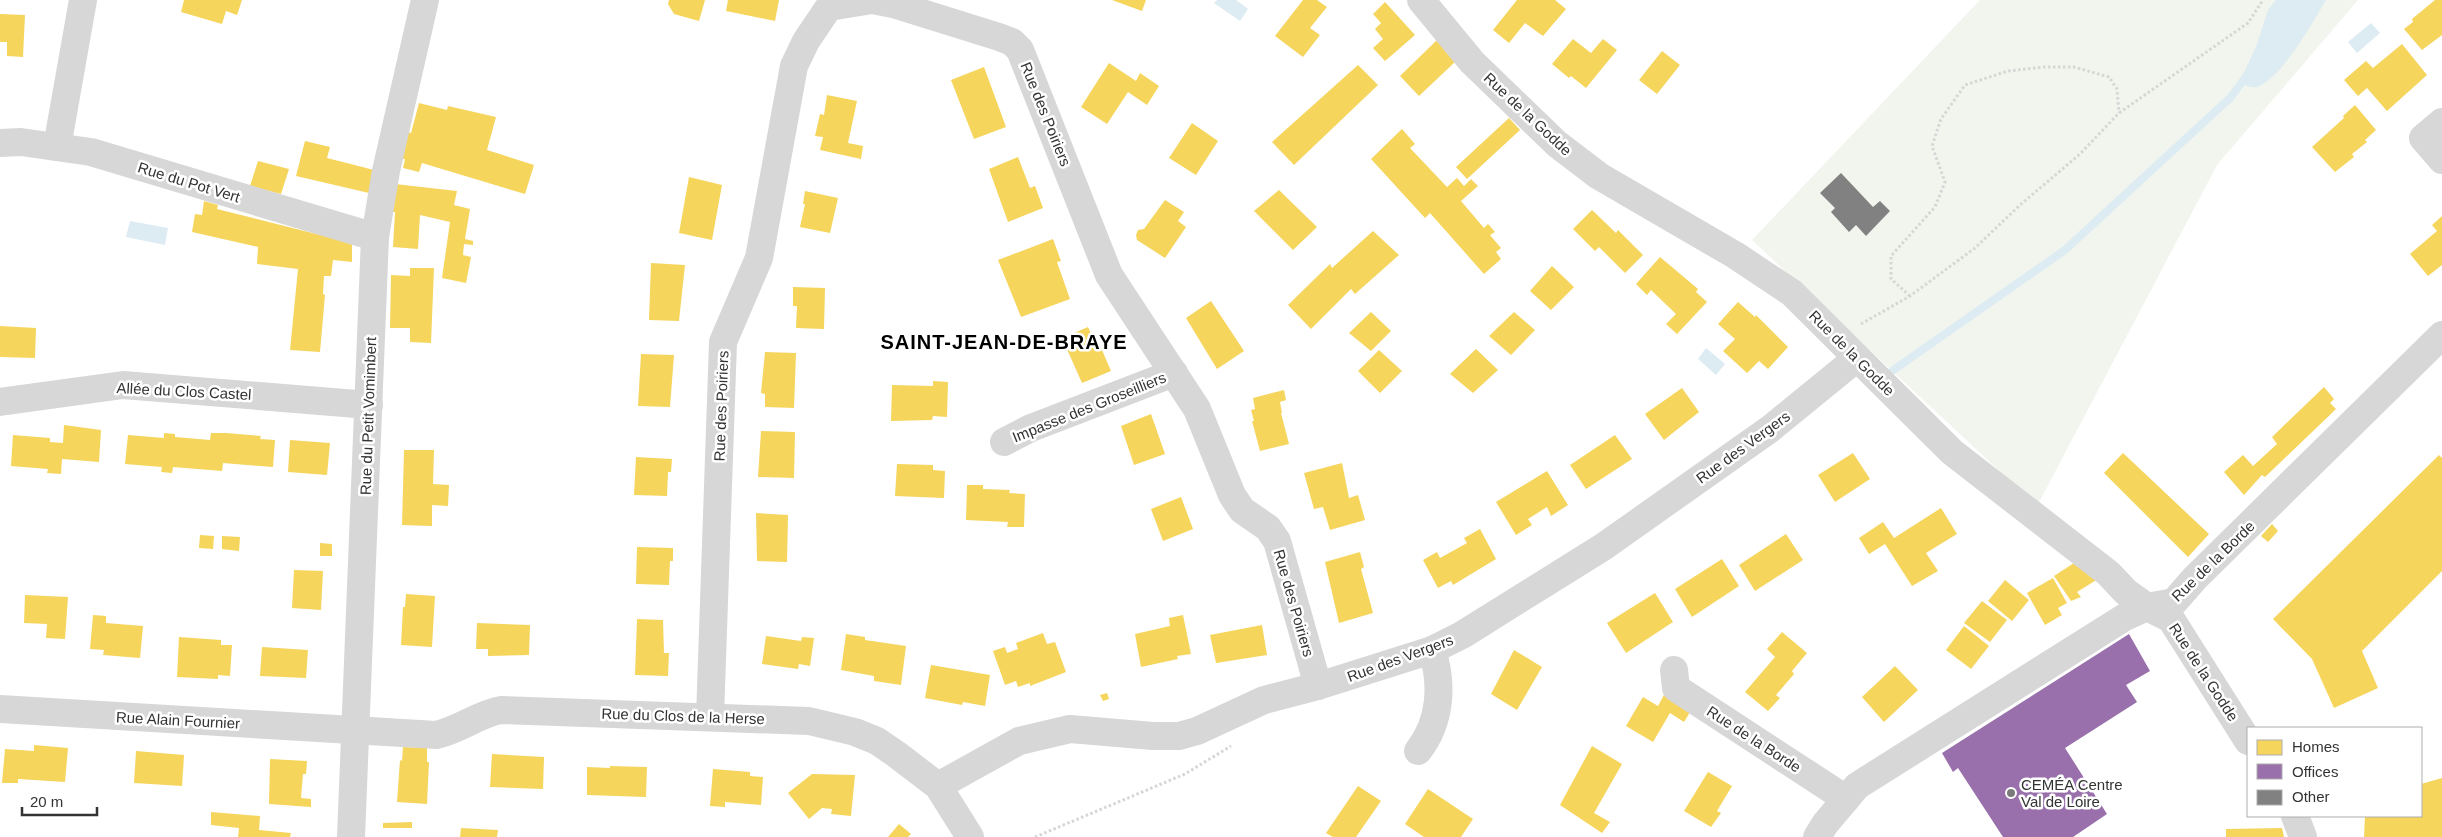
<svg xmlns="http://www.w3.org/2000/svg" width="2442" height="837" viewBox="0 0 2442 837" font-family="Arial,sans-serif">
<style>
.green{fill:#f1f5ed}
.water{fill:#ddebf3}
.homes{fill:#f6d55c}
.offices{fill:#9970ab}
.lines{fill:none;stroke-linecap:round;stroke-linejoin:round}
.stream{stroke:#ddebf3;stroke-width:8}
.building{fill:#818181}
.path{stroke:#d6d6d6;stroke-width:3;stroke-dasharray:2.5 2.5;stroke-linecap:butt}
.minor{stroke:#d7d7d7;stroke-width:28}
.poi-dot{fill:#7a7a7a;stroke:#fff;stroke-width:2}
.labels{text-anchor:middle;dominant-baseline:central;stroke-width:5;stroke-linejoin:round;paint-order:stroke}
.street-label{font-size:15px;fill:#333;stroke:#fff}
.poi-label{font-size:15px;fill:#333;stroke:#fff;text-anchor:start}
.district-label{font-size:20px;font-weight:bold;letter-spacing:1px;fill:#000;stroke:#fff}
</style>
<rect width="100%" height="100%" fill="#fff"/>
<polygon class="green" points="1980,0 2358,0 2217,165 2037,506 1752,240"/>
<g class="water">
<polygon points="1217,0 1236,0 1248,9 1240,21 1214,3"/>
<path d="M2276,0H2326C2313,22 2282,78 2257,87C2254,88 2249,86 2246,86L2243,75L2257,44L2268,10Z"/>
<polygon points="2371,23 2380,33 2357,53 2348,42"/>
<polygon points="130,221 168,228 165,245 126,237"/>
<polygon points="1706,348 1725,364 1716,375 1698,359"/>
</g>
<g class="homes">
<polygon points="184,0 242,0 237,15 226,11 222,24 181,12"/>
<polygon points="669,0 705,0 699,21 674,14 668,4"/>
<polygon points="728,0 779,0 775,21 726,11"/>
<polygon points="1112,0 1146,0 1142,11"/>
<polygon points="1303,0 1317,0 1327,7 1310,28 1320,35 1303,57 1275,36"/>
<polygon points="1517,0 1555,0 1566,9 1543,36 1525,23 1509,43 1493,30"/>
<polygon points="2435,0 2442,0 2442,35 2422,50 2404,29 2413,22 2412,19"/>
<polygon points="1385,2 1415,35 1385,61 1373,48 1383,39 1375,29 1381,23 1373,14"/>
<polygon points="0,14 25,15 23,57 7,56 7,42 0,42"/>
<polygon points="1573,39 1591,53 1603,39 1617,50 1586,88 1571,76 1569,78 1552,64"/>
<polygon points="1437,40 1456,61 1419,96 1400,76"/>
<polygon points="2402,44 2427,75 2387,111 2367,88 2358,96 2344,80 2366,61 2373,68"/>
<polygon points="1662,51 1680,65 1657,94 1639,80"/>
<polygon points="1109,63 1136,81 1140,73 1159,86 1147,105 1128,92 1107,124 1081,107"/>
<polygon points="1358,65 1378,85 1294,165 1272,142"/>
<polygon points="984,67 1006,127 974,139 951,80"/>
<polygon points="827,95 857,101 848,143 863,146 861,159 820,150 823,137 815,136 820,114 824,115"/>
<polygon points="419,103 447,110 448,106 496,117 487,150 534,165 525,194 422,163 419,172 403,168 405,159 402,159 408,132 411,133"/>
<polygon points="2355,105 2376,130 2365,140 2367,142 2352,154 2354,157 2335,172 2312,147 2344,118 2343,116"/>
<polygon points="1509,118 1520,130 1467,179 1456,167"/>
<polygon points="1192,123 1218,141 1196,175 1169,158"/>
<polygon points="1402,129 1415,144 1410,148 1447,187 1457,178 1464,186 1471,179 1478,186 1461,201 1484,228 1488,224 1495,232 1490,235 1501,248 1496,252 1501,259 1484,274 1430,213 1425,218 1371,159"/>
<polygon points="305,141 330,147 327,158 374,170 369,193 296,176"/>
<polygon points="1018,157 1030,188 1035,186 1043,208 1008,222 989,169"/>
<polygon points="258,161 289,169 281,194 250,186"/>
<polygon points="689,177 722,185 712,240 679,233"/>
<polygon points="395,184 457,191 454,205 470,209 465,239 473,241 473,245 464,244 463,255 471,257 466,283 442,278 450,222 420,215 418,249 393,247 395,212 390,212"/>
<polygon points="1279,190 1317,227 1293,250 1254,211"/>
<polygon points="805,191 838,198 830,233 800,227 805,204 803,204"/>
<polygon points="1165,200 1184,212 1178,221 1186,227 1165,258 1137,240 1136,235 1138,230 1144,229"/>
<polygon points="204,201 218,205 217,209 352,243 352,262 333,260 331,276 324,276 323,294 325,295 320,352 290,350 298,269 257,264 258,247 192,232 195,214 202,215"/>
<polygon points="1592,210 1616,233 1618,230 1643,255 1625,273 1599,247 1595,251 1573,229"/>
<polygon points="2442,216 2442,265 2428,276 2410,254 2437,231 2432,225"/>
<polygon points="1373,231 1399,255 1355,294 1351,289 1311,329 1288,305 1330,264 1332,268"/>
<polygon points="1053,239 1061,261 1057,262 1070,299 1021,317 998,260"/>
<polygon points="1660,257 1698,289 1696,292 1707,302 1677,334 1666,324 1676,314 1651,290 1647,295 1636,284"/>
<polygon points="651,263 685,265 679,321 649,320"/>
<polygon points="1552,266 1574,287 1551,310 1530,291"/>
<polygon points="410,268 434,268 431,343 410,342 410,328 390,328 391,275 410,276"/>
<polygon points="793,287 825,288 824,329 796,328 797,306 793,306"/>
<polygon points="1211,301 1244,351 1217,369 1186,318"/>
<polygon points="1738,302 1755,317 1756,315 1788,347 1768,369 1759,361 1747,373 1723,351 1735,339 1718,324"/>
<polygon points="1371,312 1391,331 1371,351 1349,333"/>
<polygon points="1514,312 1535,330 1511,355 1489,336"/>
<polygon points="0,326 36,328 35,358 0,357"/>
<polygon points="1088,327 1093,338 1096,336 1111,371 1082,383 1062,338"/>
<polygon points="1476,349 1498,370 1473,393 1450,374"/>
<polygon points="1379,350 1402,371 1380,393 1358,371"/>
<polygon points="765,352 796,353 794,408 765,407 765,394 761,393"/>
<polygon points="641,354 674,355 670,407 638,406"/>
<polygon points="933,381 948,382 947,417 933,416 932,420 891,421 892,385 933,386"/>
<polygon points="2324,387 2334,399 2330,403 2336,409 2265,477 2262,475 2244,495 2224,472 2243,455 2253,466 2277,444 2272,437"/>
<polygon points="1682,388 1699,412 1664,440 1645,414"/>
<polygon points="1284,390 1286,400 1280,402 1282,413 1281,413 1289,444 1260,451 1252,421 1254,421 1251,410 1255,409 1253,398"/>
<polygon points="1151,414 1165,454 1134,465 1121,426"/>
<polygon points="64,425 101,430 99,462 62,459 61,474 47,473 48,469 11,466 13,435 50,438 50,442 63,443"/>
<polygon points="761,431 795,432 794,478 758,477"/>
<polygon points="164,433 175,434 175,437 210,440 211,433 226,433 261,436 260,439 275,440 273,467 223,463 222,471 173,467 172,473 161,472 162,467 125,464 128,435 164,438"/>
<polygon points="1615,435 1632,459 1586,489 1570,465"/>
<polygon points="290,440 330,443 327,475 288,472"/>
<polygon points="404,450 434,450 433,484 449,485 448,506 432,505 432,526 402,525"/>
<polygon points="1853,453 1870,479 1835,502 1818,475"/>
<polygon points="2123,453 2209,534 2188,557 2104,473"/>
<polygon points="2439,455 2442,458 2442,571 2362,651 2378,688 2334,708 2312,659 2273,619"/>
<polygon points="636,457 672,459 671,472 668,472 667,496 634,495"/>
<polygon points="1342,463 1349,498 1358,495 1365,520 1330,530 1323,507 1314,509 1304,473"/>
<polygon points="897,464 933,465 933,470 945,471 944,498 895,496"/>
<polygon points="1547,471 1568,505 1551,516 1547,507 1528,519 1532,525 1516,535 1496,502"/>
<polygon points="967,485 983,485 983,489 1010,490 1009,493 1025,494 1024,527 1007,527 1008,522 966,520"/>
<polygon points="1181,497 1193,529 1163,541 1151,509"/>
<polygon points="1941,508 1957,534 1926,553 1938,571 1912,586 1885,544 1869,554 1859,538 1883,522 1894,538"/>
<polygon points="756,513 788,515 787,562 757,561"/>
<polygon points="2272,524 2278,531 2268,542 2261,536"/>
<polygon points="1480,529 1496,559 1453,585 1451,581 1438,588 1423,560 1437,552 1440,558 1467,543 1464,538"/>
<polygon points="1786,534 1803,560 1755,591 1739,565"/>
<polygon points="200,535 214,536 213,549 199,548"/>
<polygon points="222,536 240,537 239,551 222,549"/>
<polygon points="320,543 332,544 332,556 320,556"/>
<polygon points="637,547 673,548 673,561 670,561 669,585 636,584"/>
<polygon points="1360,552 1364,567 1361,569 1373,613 1339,623 1325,562"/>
<polygon points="1722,559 1739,586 1692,617 1675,589"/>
<polygon points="2074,563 2098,579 2077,592 2081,597 2071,601 2054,576"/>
<polygon points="294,570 323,571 321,610 292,608"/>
<polygon points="2053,578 2067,603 2058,608 2062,615 2045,625 2027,593"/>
<polygon points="2005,580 2029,600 2012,621 1988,601"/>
<polygon points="1655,593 1673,622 1626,653 1607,623"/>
<polygon points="406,594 435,596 432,647 401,645 403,607 405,607"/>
<polygon points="25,595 68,597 65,639 46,638 47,624 24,623"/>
<polygon points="1982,601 2007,620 1990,642 1964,623"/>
<polygon points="93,615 106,616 106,623 143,626 140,658 103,655 104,650 90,649"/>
<polygon points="1183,615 1191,654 1177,656 1178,659 1141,667 1135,634 1170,626 1169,618"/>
<polygon points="637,619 663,620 664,653 669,653 668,676 635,675"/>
<polygon points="477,623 530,625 529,655 488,656 488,649 476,649"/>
<polygon points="1262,625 1267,655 1216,663 1210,635"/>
<polygon points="1964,626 1989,646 1971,669 1946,650"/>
<polygon points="1782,632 1807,653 1792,671 1794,674 1776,695 1780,698 1768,711 1745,692 1775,657 1767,649"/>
<polygon points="1043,633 1047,644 1055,642 1066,672 1030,686 1030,683 1018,687 1016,681 1005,685 993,651 1005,647 1007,653 1018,649 1016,643"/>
<polygon points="846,634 865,637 865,640 906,646 901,685 874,681 874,676 841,670"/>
<polygon points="766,636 801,641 802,637 814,638 810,666 799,664 798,669 762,664"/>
<polygon points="179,637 221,640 221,645 232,645 230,676 218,675 218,679 177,677"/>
<polygon points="262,647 308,650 306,678 260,676"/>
<polygon points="1514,650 1542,667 1517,710 1491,694"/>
<polygon points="931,665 990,675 985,706 963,702 962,705 925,698"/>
<polygon points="1895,666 1918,690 1884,722 1862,697"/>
<polygon points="1107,693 1109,699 1103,701 1100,695"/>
<polygon points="1665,693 1692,709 1684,722 1670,713 1653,742 1626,726 1643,697 1658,706"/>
<polygon points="34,745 68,748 65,782 18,779 18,783 2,783 5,749 34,751"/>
<polygon points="1592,746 1622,764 1594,813 1610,822 1602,833 1560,805"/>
<polygon points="403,747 427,748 427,762 429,762 427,804 397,802 400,760 402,761"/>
<polygon points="136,751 184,755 182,786 134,783"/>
<polygon points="492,754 544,757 543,789 490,787"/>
<polygon points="270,759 307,761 306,774 303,774 301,798 311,799 311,807 269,804"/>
<polygon points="610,766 647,767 646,797 587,795 587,767 610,768"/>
<polygon points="713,769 750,772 750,776 763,777 761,805 725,802 725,807 710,806"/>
<polygon points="1708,772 1732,786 1717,811 1721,813 1711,827 1684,811"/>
<polygon points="812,774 855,775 851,816 831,814 832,809 822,808 809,819 788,793"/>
<polygon points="2442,778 2442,837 2364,837 2365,816 2421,816 2421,784"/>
<polygon points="1358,786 1381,801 1356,837 1333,837 1326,833"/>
<polygon points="1428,789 1473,819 1461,837 1424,837 1405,824"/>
<polygon points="211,812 260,816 259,830 291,833 290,837 238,837 239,828 211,825"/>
<polygon points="412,822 412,828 383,828 383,823"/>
<polygon points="899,824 911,834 908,837 888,837"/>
<polygon points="461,828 498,830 497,837 460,837"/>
<polygon points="2282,828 2284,837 2226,837 2226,829"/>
</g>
<polygon class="offices" points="2129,634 2150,671 2126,685 2137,702 2065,748 2107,814 2073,837 2003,837 1958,768 1953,772 1942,753"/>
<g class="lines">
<polyline class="stream" points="1892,371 2065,250 2231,97 2250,71"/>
</g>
<polygon class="building" points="1841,173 1873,207 1880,201 1890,211 1866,236 1856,225 1849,232 1831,212 1835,208 1820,193"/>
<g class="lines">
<g class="path">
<polyline points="1910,296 1891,279 1891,256 1935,207 1945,182 1932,146 1941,119 1965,85 2008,71 2044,67 2074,67 2109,77 2117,89 2119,113"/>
<polyline points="1861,324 1910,296 1975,248 2020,205 2080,154 2119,113 2248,23 2263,0"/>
<polyline points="1035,837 1185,774 1231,746"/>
</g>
<g class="minor">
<polyline points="1421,0 1472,62 1557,144 1599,176 1735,255 1792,293 1952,452 2108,573 2126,592 2147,607 2171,619 2248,741"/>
<polyline points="2442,122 2423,138 2442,160"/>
<polyline points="0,143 21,142 91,152 375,237"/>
<polyline points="57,147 83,0"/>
<polyline points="0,402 123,385 369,405"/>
<polyline points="1004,442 1031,428 1174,373"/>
<polyline points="1674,670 1676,688 1846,799"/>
<path d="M0,709L436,735C460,730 478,714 501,710L809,721L855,732L877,741L896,754L938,786L970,837"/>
<polyline points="710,717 723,342 759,258 794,66 806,41 829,7 872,0 893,4 999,37 1012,42 1020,50 1109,275 1197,409 1232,495 1242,510 1268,528 1277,541 1318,686"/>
<path d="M1418,751C1441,722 1443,684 1432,650"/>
<polyline points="938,786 1019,741 1070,729 1153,736 1179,736 1197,731 1264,700 1318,686 1432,650 1462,635 1603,547 1770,429 1857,358"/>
<polyline points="2295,816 2303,837"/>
<polyline points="351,837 375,237 386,171 425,0"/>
<polyline points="1817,837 1825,824 1857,786 2125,617 2147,607 2174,602 2195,578 2442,335"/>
</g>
</g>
<circle class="poi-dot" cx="2011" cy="793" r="5"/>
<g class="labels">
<g class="street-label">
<text transform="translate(1046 114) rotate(68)">Rue des Poiriers</text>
<text transform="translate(1528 114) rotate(43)">Rue de la Godde</text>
<text transform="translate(189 182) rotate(17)">Rue du Pot Vert</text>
<text transform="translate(1852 353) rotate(45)">Rue de la Godde</text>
<text transform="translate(184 391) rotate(3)">Allée du Clos Castel</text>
<text transform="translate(721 406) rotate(-88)">Rue des Poiriers</text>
<text transform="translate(1089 407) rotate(-22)">Impasse des Groseilliers</text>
<text transform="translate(368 416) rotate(-88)">Rue du Petit Vomimbert</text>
<text transform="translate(1743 447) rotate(-36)">Rue des Vergers</text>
<text transform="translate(2213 561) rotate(-44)">Rue de la Borde</text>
<text transform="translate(1294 603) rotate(74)">Rue des Poiriers</text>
<text transform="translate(1400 658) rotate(-20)">Rue des Vergers</text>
<text transform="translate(2204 672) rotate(57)">Rue de la Godde</text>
<text transform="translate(683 716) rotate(2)">Rue du Clos de la Herse</text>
<text transform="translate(178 720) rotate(3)">Rue Alain Fournier</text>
<text transform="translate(1754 739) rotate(33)">Rue de la Borde</text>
</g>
<g class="poi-label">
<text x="2021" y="784">CEMÉA Centre<tspan x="2021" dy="17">Val de Loire</tspan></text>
</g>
<g class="district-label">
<text x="1004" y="342">SAINT-JEAN-DE-BRAYE</text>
</g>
</g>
<rect x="2247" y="727" width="175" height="90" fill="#ffffff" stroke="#adadad"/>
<rect x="2257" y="740" width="25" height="15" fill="#f6d55c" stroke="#adadad"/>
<text x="2292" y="752" font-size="15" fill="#333333">Homes</text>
<rect x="2257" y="764" width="25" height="15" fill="#9970ab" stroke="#adadad"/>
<text x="2292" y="777" font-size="15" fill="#333333">Offices</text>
<rect x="2257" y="790" width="25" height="15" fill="#818181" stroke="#adadad"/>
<text x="2292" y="802" font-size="15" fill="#333333">Other</text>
<path d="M22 807v8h75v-8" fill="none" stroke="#333333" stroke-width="2.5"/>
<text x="30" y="807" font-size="15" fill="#333333" stroke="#ffffff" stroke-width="4" paint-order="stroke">20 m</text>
</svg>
